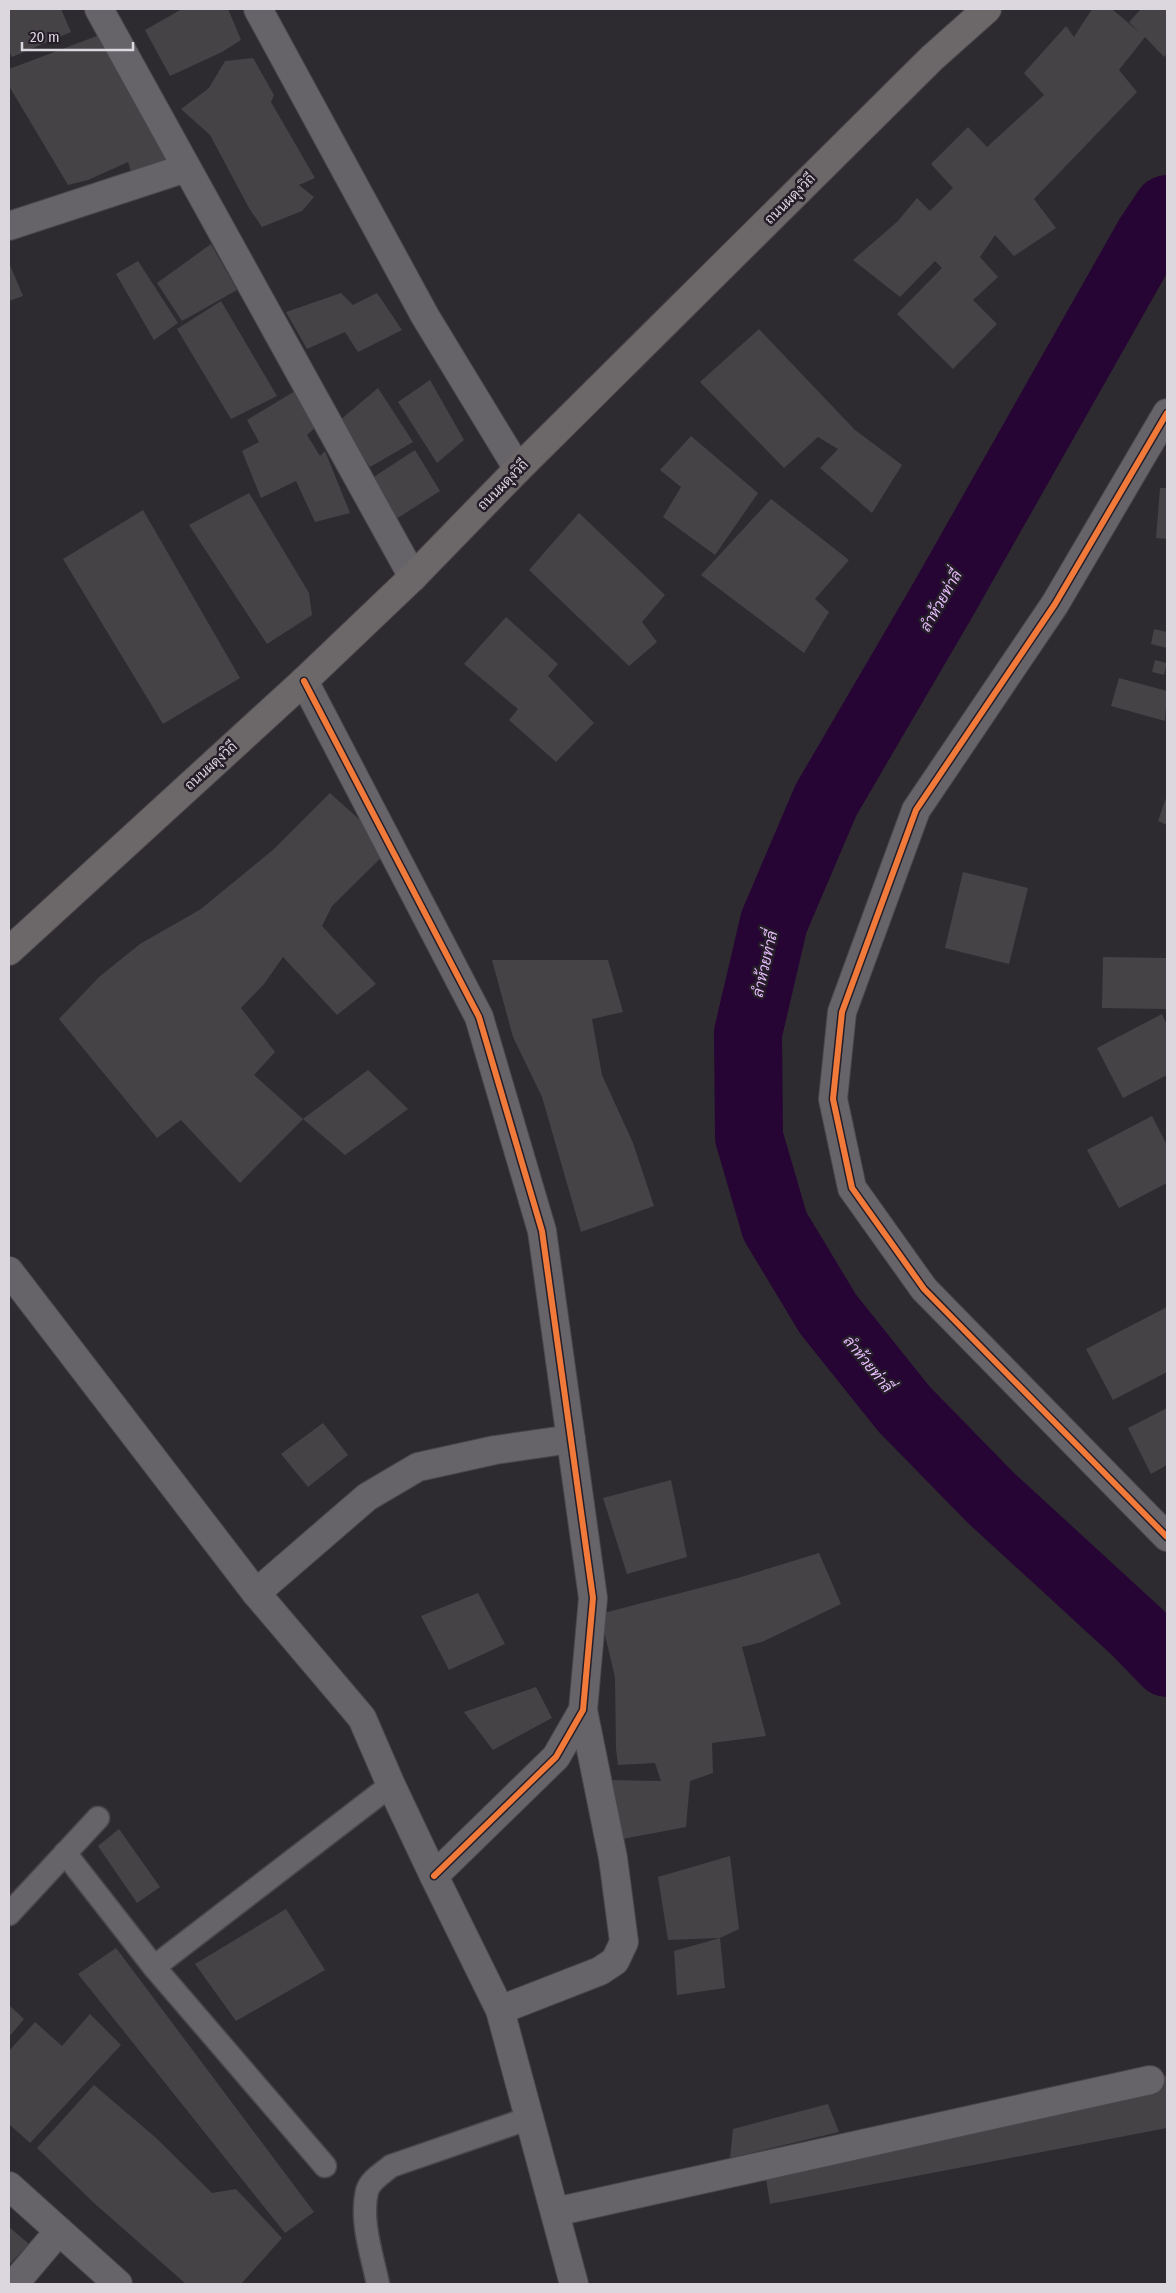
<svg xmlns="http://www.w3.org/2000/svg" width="1176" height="2293" viewBox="0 0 1176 2293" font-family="'Fira Sans Condensed',Sarabun,sans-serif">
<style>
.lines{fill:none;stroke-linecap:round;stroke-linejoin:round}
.river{stroke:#260434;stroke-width:68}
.building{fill:#464347}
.service-casing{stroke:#4a474c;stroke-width:25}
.minor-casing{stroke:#4a474c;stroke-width:30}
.secondary-casing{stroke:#4a474c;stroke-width:30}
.service{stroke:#676469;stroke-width:22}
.minor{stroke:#676469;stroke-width:28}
.secondary{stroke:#6c6869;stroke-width:28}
.cycleway-casing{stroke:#251e29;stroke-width:9}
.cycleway{stroke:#f17a3a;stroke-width:6}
.labels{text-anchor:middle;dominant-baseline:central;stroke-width:5;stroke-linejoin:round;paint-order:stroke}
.street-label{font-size:14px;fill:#dcd7de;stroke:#251e29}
.water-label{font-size:15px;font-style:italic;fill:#e9bffe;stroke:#251e29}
</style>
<rect width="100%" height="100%" fill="#2e2b30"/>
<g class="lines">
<polyline class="river" points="1167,209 1149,236 944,598 826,800 774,922 748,1033 749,1137 775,1226 828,1314 904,1409 991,1498 1137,1632 1167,1663"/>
</g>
<g class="building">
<polygon points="9,9 61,9 71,32 12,57 9,51"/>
<polygon points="182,9 228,9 241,40 222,52 170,76 145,30"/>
<polygon points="1092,9 1112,9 1140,33 1129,22 1141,9 1167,9 1167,53 1164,57 1145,37 1119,70 1137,92 1034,199 1056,228 1014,256 995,235 980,257 998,277 973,300 997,324 953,369 897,314 942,268 935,261 900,297 853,260 898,221 917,198 930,211 953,188 931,164 968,127 987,147 1044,95 1024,73 1066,26 1074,37"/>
<polygon points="102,34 168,161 131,171 128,162 88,180 68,185 9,86 9,69"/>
<polygon points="253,58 274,95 271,102 315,178 299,185 314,197 302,211 262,227 249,208 210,135 181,109 209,88 225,61"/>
<polygon points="211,244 237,290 182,321 157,283"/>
<polygon points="138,261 178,323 154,340 116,274"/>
<polygon points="9,263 23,296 9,301"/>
<polygon points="341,293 353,305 377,293 402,330 358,352 345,332 307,349 286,312"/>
<polygon points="221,301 277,396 231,419 177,329"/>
<polygon points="759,329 855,430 902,465 872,513 820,468 838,449 818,437 784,468 700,382"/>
<polygon points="430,380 464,440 437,463 398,402"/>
<polygon points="300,388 317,426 307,435 320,456 325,451 350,513 315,522 296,481 261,498 242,451 259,442 247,420"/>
<polygon points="378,388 413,442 370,467 339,421"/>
<polygon points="691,436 758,493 715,555 663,517 681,487 660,470"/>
<polygon points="415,450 440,491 396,519 372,478"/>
<polygon points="1160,488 1167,488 1167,539 1156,538"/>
<polygon points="249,493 309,593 312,615 267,644 189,525"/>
<polygon points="771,499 849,560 815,599 829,612 804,653 701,575"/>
<polygon points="143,510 240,678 163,724 63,559"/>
<polygon points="579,513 665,595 642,622 657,642 629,666 529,570"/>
<polygon points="506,617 558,664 548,676 594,723 556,762 509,720 518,709 464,664"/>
<polygon points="1154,629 1167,632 1167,648 1151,644"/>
<polygon points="1155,660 1167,663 1164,675 1152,672"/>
<polygon points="1119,678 1167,691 1165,721 1111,706"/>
<polygon points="330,793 391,848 332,906 322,926 376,984 337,1015 283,957 264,984 241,1008 275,1052 254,1075 303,1119 240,1183 181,1120 157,1138 59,1019 99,977 140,944 201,909 274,849"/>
<polygon points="1167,795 1167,825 1158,821"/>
<polygon points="963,872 1028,888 1009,964 945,948"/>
<polygon points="1103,957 1167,958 1166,1009 1102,1008"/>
<polygon points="492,960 608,960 623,1012 592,1019 602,1075 633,1143 654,1206 581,1232 542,1097 513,1037"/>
<polygon points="1162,1014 1167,1025 1167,1075 1123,1098 1097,1048"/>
<polygon points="368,1070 408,1109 345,1155 303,1119"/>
<polygon points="1152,1116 1167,1145 1167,1183 1119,1208 1087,1150"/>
<polygon points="1167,1307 1167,1372 1113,1400 1086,1349"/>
<polygon points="1167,1408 1167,1465 1151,1474 1128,1428"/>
<polygon points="323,1423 348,1455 308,1487 281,1454"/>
<polygon points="671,1480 687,1557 627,1574 603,1498"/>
<polygon points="819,1553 841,1604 762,1642 742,1647 766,1736 712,1743 713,1773 690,1781 686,1827 617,1840 609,1780 661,1781 655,1763 618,1765 616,1749 615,1677 600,1614 738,1578"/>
<polygon points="478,1593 505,1644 449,1670 421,1616"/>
<polygon points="536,1687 552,1718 493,1750 464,1712"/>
<polygon points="119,1829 160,1887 137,1903 98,1846"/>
<polygon points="730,1856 739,1929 720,1938 668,1940 658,1877"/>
<polygon points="286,1909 325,1970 236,2021 195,1964"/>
<polygon points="720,1938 725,1988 677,1995 674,1951"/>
<polygon points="116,1948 314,2212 285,2233 78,1974"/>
<polygon points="9,2005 24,2019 9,2037"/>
<polygon points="90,2014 121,2045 30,2143 9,2124 9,2051 35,2022 62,2046"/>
<polygon points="1167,2075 1167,2128 770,2204 764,2166"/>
<polygon points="94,2085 155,2137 212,2193 236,2189 282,2238 241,2284 186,2284 94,2203 37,2148"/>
<polygon points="828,2104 839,2132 730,2158 733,2129"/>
<polygon points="9,2227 29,2244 9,2265"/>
</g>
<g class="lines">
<g class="service-casing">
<g id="service">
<polyline points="65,1853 154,1967 325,2166"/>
<polyline points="9,1914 98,1818"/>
<polyline points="154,1967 391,1785"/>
<path d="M378,2284C372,2255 360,2221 367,2191C370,2180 383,2173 391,2166L530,2118"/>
</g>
</g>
<g class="minor-casing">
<g id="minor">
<polyline points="99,9 413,577"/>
<polyline points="258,9 425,316 518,469"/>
<polyline points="9,226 186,168"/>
<polyline points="1167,413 1055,604 916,810 842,1012 833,1099 852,1188 924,1289 1167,1537"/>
<polyline points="304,681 479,1017 542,1231 593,1598 583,1710 556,1757 434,1876"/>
<polyline points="9,1271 256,1593 362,1718 391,1785 434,1876 500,2010 574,2284"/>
<polyline points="256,1593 367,1497 418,1467 495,1450 571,1439"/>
<polyline points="500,2010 600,1971 615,1961 624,1942 613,1858 583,1710"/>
<polyline points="9,2186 118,2284"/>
<polyline points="555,2212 1150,2080"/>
<polyline points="14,2284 59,2231"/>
</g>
</g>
<g class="secondary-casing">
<polyline id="secondary" points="9,951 304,681 413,577 518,469 932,58 987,9"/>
</g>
<use href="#service" class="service"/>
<use href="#minor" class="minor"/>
<use href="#secondary" class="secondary"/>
<g class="cycleway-casing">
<g id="cycleway">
<polyline points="1167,413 1055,604 916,810 842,1012 833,1099 852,1188 924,1289 1167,1537"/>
<polyline points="304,681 479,1017 542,1231 593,1598 583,1710 556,1757 434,1876"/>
</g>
</g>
<use href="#cycleway" class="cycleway"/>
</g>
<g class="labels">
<g class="street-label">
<text transform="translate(790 199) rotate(-45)">ถนนผดุงวิถี</text>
<text transform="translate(503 485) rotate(-45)">ถนนผดุงวิถี</text>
<text transform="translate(211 766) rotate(-42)">ถนนผดุงวิถี</text>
</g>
<g class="water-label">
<text transform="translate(941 601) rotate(-60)">ลำห้วยท่าลี่</text>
<text transform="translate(765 964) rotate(-77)">ลำห้วยท่าลี่</text>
<text transform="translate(868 1364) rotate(51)">ลำห้วยท่าลี่</text>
</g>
</g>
<rect width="1176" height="2293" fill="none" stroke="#dcd7de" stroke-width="20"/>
<path d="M22 42v8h111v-8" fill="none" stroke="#dcd7de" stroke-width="2.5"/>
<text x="30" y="42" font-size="15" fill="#dcd7de" stroke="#251e29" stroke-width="4" paint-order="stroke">20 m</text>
</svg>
